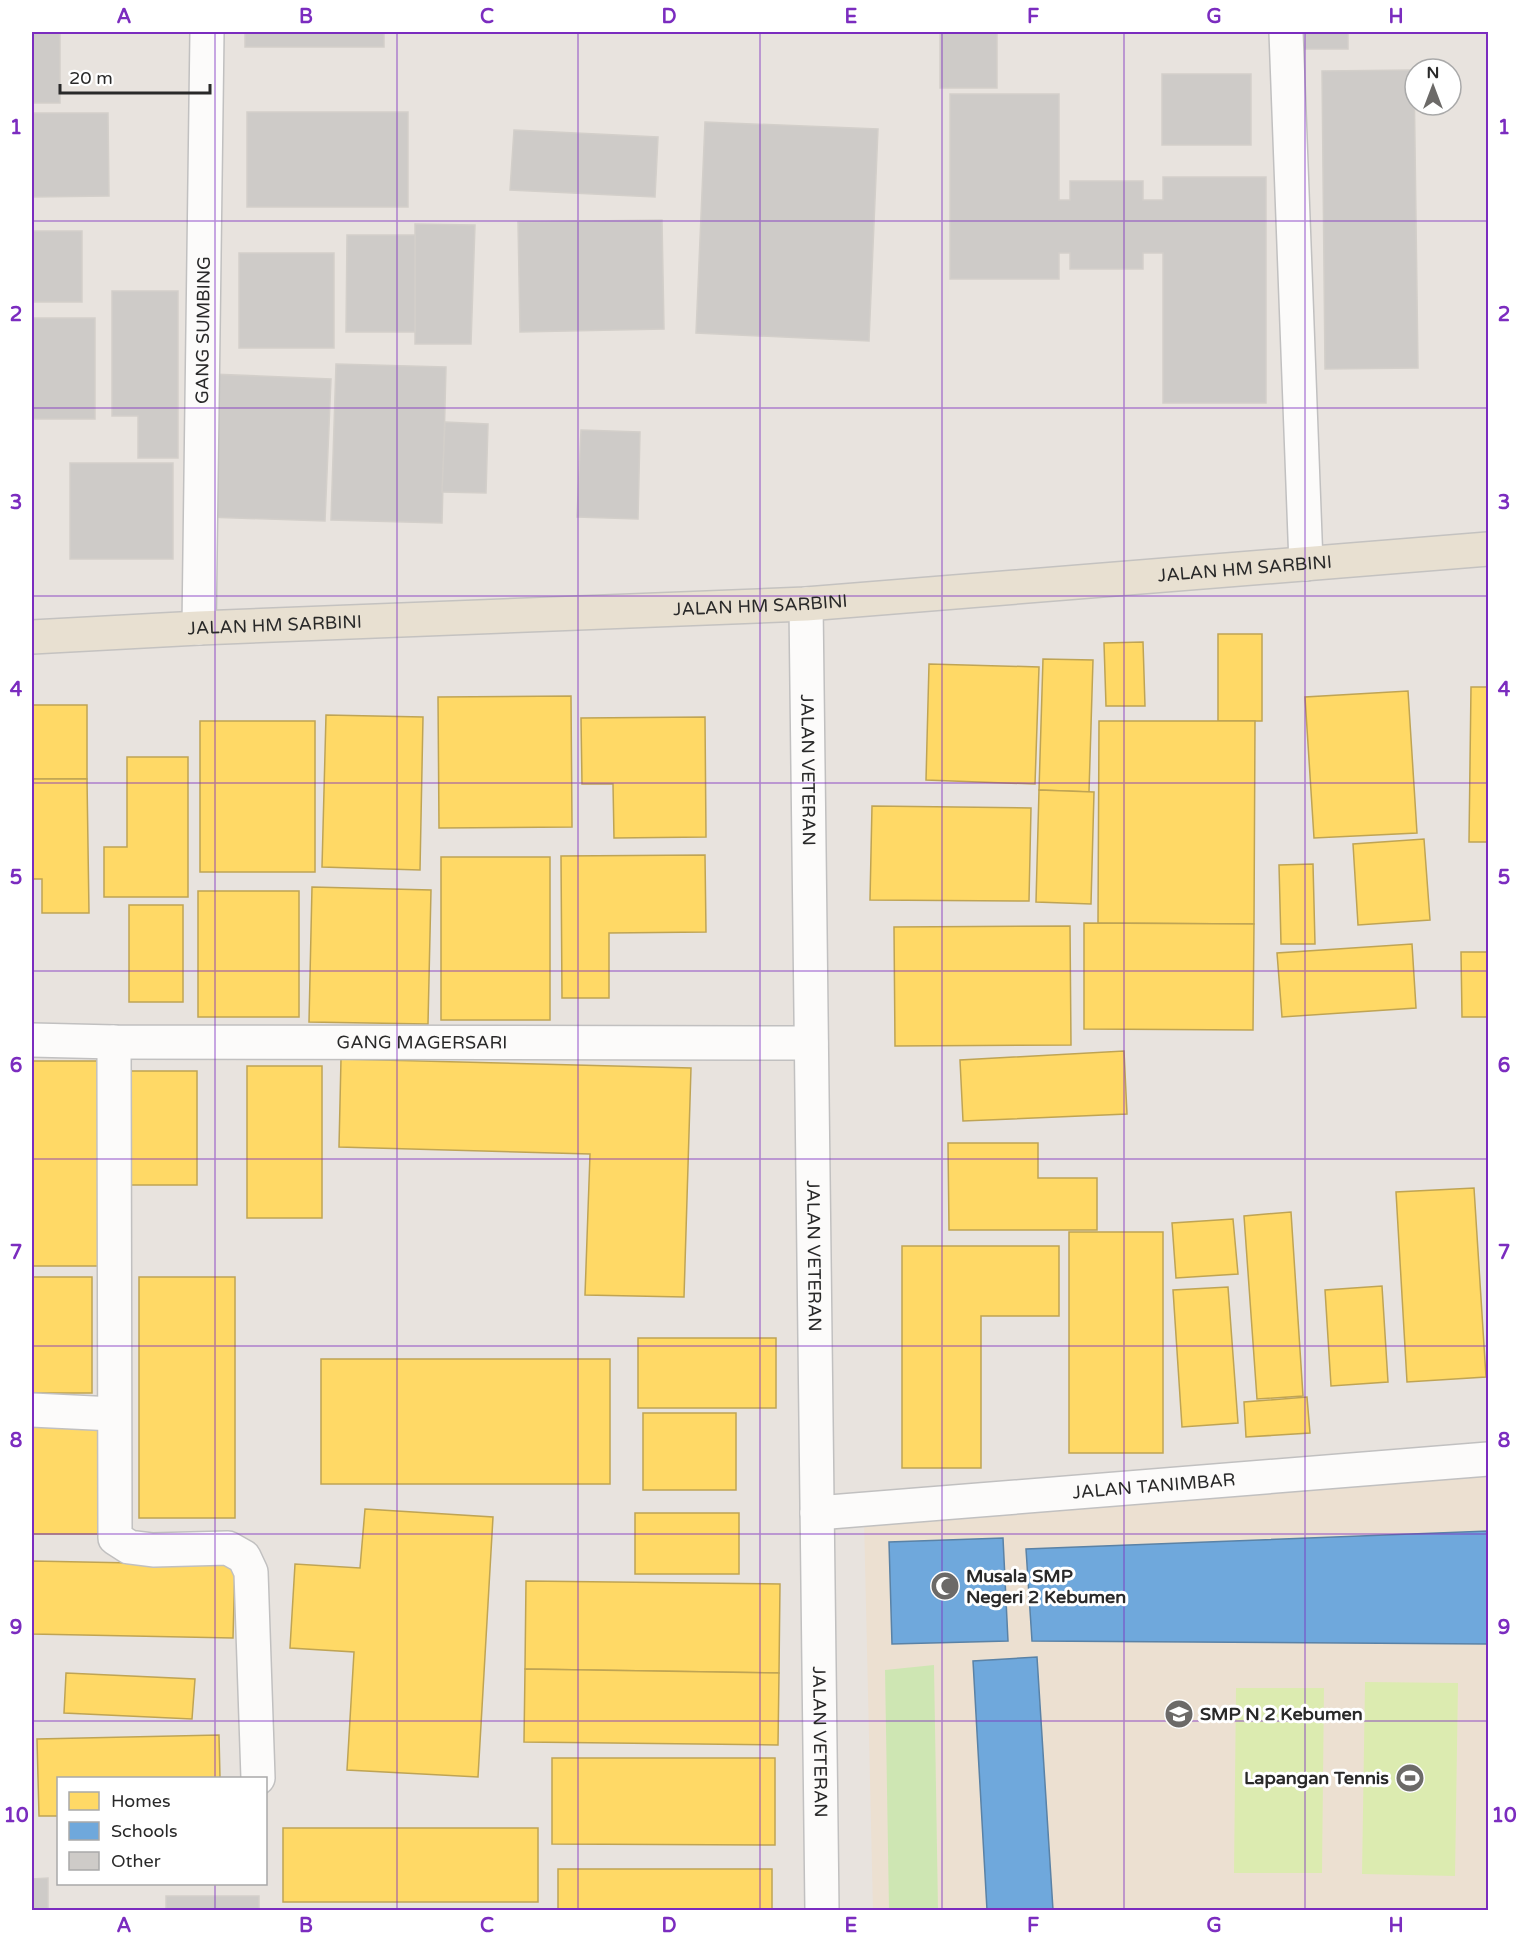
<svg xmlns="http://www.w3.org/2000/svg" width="1520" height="1942" viewBox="0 0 1520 1942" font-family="'Varela Round',sans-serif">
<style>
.education{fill:#ece0d1}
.green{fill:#cee6b3}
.pitch{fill:#dcebb0}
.homes{fill:#ffd966;stroke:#bfa454;stroke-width:1.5}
.schools{fill:#6fa8dc;stroke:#5a82a6;stroke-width:1.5}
.building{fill:#cecbc8;stroke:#d3cfca;stroke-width:1.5}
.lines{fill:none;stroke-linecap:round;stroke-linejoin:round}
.minor-casing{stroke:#c1c0c0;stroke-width:36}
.major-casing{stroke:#c4c2c0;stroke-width:36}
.minor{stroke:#fcfbfa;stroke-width:33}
.major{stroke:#e8e0d1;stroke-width:33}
.grid{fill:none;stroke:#7b2cbf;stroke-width:1.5;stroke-opacity:0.55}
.labels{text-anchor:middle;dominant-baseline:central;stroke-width:6;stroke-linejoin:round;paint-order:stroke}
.street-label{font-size:18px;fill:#292929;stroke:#fff}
.poi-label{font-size:18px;font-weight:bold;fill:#292929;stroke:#fff;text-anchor:start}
.neatline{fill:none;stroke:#7b2cbf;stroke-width:2}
.grid-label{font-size:20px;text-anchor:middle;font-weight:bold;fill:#7b2cbf}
</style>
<rect width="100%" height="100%" fill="#e8e3de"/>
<polygon class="education" points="1488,1462 1488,1910 873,1910 864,1518"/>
<polygon class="green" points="934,1665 938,1910 889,1910 885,1670"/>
<g class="pitch">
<polygon points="1365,1682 1458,1683 1455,1876 1362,1874"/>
<polygon points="1236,1688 1324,1688 1322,1873 1234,1873"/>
</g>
<g class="homes">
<rect x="1218" y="634" width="44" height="87"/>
<polygon points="1143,642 1145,706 1106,706 1104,643"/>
<polygon points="1043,659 1093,660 1089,792 1039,790"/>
<polygon points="929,664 1039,667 1035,784 926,780"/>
<polygon points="1471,687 1488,687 1488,842 1469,842"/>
<polygon points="1408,691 1417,833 1314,838 1305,697"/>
<polygon points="571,696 572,827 439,828 438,697"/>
<rect x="32" y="705" width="55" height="74"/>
<polygon points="326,715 423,717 420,870 322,867"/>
<polygon points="705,717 706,837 614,838 613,784 582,784 581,718"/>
<rect x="200" y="721" width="115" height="151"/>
<polygon points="1099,721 1255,721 1254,924 1098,923"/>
<polygon points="127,757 188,757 188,897 104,897 104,847 127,847"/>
<polygon points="32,779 87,779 89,913 42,913 42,879 32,879"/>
<polygon points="1039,790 1094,792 1091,904 1036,902"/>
<polygon points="872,806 1031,808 1029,901 870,900"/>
<polygon points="1424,839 1430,920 1358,925 1353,844"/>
<polygon points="705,855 706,932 609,933 609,998 562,998 561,856"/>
<rect x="441" y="857" width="109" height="163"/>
<polygon points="1313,864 1315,944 1281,944 1279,865"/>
<polygon points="312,887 431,890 428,1024 309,1022"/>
<rect x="198" y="891" width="101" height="126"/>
<rect x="129" y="905" width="54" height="97"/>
<polygon points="1084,923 1254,924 1253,1030 1084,1029"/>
<polygon points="1070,926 1071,1045 895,1046 894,927"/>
<polygon points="1412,944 1416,1008 1282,1017 1277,953"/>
<polygon points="1461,952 1488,952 1488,1017 1462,1017"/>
<polygon points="1124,1051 1127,1114 963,1121 960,1060"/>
<polygon points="341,1059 691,1068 684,1297 585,1295 590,1154 339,1147"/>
<polygon points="32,1061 108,1061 106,1266 32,1266"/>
<rect x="247" y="1066" width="75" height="152"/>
<rect x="129" y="1071" width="68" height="114"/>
<polygon points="948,1143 1038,1143 1038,1178 1097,1178 1097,1230 949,1230"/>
<polygon points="1474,1188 1486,1377 1407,1382 1396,1192"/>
<polygon points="1291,1212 1303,1396 1257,1399 1244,1216"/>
<polygon points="1233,1219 1238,1274 1176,1278 1172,1223"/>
<rect x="1069" y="1232" width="94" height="221"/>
<polygon points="902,1246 1059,1246 1059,1316 981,1316 981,1468 902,1468"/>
<rect x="32" y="1277" width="60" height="116"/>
<rect x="139" y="1277" width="96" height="241"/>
<polygon points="1382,1286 1388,1382 1331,1386 1325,1290"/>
<polygon points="1228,1287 1238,1423 1182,1427 1173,1290"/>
<rect x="638" y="1338" width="138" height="70"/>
<rect x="321" y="1359" width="289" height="125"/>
<polygon points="1307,1397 1310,1433 1246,1437 1244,1402"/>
<rect x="643" y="1413" width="93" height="77"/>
<rect x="32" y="1421" width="79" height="113"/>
<polygon points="365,1509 493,1517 478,1777 347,1770 354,1652 290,1648 295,1564 360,1568"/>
<rect x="635" y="1513" width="104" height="61"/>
<polygon points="32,1561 235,1565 233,1638 32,1634"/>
<polygon points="526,1581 780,1584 779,1673 525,1669"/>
<polygon points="525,1669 779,1673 778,1745 524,1742"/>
<polygon points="66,1673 195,1679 192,1719 64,1713"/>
<polygon points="219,1735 220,1778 58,1778 58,1816 39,1816 37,1739"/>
<polygon points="552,1758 775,1758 775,1845 552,1844"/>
<rect x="283" y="1828" width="255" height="74"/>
<rect x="558" y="1869" width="214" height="41"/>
</g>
<g class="schools">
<polygon points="1488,1531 1488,1644 1032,1641 1026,1549"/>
<polygon points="1003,1538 1008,1641 892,1644 889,1542"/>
<polygon points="1037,1657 1053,1910 987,1910 973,1661"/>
</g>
<g class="building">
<rect x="32" y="32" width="28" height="71"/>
<rect x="245" y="32" width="139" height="15"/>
<rect x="464" y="32" width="62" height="1"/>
<rect x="543" y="32" width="59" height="1"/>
<rect x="940" y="32" width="57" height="56"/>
<polygon points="1306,32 1348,32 1348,49 1305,49"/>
<polygon points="1414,70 1418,368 1325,369 1322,71"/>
<rect x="1162" y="74" width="89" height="71"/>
<polygon points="950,94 1059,94 1059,200 1070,200 1070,181 1143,181 1143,200 1163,200 1163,177 1266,177 1266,403 1163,403 1163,253 1143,253 1143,269 1070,269 1070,253 1059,253 1059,279 950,279"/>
<rect x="247" y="112" width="161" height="95"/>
<polygon points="32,113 108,113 109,196 32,197"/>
<polygon points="705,122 878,129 869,341 696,333"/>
<polygon points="514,130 658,137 655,197 510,190"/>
<polygon points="662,220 664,329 520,332 518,222"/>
<polygon points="415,224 475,225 471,344 415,344"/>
<rect x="32" y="231" width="50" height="71"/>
<polygon points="347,235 415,235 415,332 346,332"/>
<rect x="239" y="253" width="95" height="95"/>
<polygon points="112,291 178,291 178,458 138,458 138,416 112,416"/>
<rect x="32" y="318" width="63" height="101"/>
<polygon points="336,364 446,367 442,523 331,520"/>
<polygon points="211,374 331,379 325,521 207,517"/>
<polygon points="445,422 488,424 486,493 442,492"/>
<polygon points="581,430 640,432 638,519 577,517"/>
<rect x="70" y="463" width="103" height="96"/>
<polygon points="48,1878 48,1910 32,1910 32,1879"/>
<rect x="166" y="1896" width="93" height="14"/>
</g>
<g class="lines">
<g class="minor-casing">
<g id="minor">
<polyline points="1286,32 1306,564"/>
<path id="s1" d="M806,604L822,1910"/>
<path id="s2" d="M199,628L207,32"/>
<path id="s3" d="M32,1040L114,1042L811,1043"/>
<polyline points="114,1042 115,1538 129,1547 153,1550 228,1548 244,1557 251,1572 258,1778"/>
<polyline points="32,1410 114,1414"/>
<path id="s4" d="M817,1513L1488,1459"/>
</g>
</g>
<g class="major-casing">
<g id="major">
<path id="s5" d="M32,637L199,628L806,604L1488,549"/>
</g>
</g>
<use href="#minor" class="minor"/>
<use href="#major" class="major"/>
</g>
<path class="grid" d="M215,32V1778M397,32V1910M578,32V1910M760,32V1910M942,32V1910M1124,32V1910M1305,32V1910M32,221H1488M32,408H1488M32,596H1488M32,783H1488M32,971H1488M32,1159H1488M32,1346H1488M32,1534H1488M32,1721H1488M215,1884V1910"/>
<defs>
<g id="mosque-disc" transform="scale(1.5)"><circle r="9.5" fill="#6c6a68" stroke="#fff"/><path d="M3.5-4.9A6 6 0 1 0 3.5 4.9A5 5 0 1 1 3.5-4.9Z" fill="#fff"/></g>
<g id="school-disc" transform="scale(1.5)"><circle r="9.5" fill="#6c6a68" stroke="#fff"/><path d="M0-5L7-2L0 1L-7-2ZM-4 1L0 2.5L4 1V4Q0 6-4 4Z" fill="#fff"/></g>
<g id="stadium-disc" transform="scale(1.5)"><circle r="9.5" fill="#6c6a68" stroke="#fff"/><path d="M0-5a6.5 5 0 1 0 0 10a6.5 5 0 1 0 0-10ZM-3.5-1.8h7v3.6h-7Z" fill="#fff"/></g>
</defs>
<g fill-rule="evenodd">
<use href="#mosque-disc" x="945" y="1586"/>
<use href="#school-disc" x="1179" y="1714"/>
<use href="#stadium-disc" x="1410" y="1778"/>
</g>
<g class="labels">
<g class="street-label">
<text stroke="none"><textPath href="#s2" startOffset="298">GANG SUMBING</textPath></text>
<text stroke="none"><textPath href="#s5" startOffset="1215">JALAN HM SARBINI</textPath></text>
<text stroke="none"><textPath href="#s5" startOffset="729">JALAN HM SARBINI</textPath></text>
<text stroke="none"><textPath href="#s5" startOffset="243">JALAN HM SARBINI</textPath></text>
<text stroke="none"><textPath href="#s1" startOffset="166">JALAN VETERAN</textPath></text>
<text stroke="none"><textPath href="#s3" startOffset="390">GANG MAGERSARI</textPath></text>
<text stroke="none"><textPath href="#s1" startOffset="652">JALAN VETERAN</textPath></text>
<text stroke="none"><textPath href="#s4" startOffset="338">JALAN TANIMBAR</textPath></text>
<text stroke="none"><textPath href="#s1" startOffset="1138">JALAN VETERAN</textPath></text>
</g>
<g class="poi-label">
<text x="966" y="1576">Musala SMP<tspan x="966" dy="21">Negeri 2 Kebumen</tspan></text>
<text x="1200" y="1714">SMP N 2 Kebumen</text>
<text x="1389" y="1778" text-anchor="end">Lapangan Tennis</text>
</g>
</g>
<rect width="1520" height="1942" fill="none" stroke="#ffffff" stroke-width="66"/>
<rect x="57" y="1777" width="210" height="108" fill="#ffffff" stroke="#a9a9a9" stroke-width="1.5"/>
<rect x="69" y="1792" width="30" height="18" fill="#ffd966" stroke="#a9a9a9" stroke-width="1.5"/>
<text x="111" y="1807" font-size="18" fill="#292929">Homes</text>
<rect x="69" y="1822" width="30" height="18" fill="#6fa8dc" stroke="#a9a9a9" stroke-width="1.5"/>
<text x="111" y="1837" font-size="18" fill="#292929">Schools</text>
<rect x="69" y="1852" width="30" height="18" fill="#cecbc8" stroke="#a9a9a9" stroke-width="1.5"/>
<text x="111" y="1867" font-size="18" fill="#292929">Other</text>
<g transform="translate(1433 87)"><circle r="28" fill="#ffffff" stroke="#a9a9a9" stroke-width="1.5"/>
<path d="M0-4.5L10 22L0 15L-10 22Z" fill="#6c6a68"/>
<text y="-9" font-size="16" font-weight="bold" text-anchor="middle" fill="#292929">N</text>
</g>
<path d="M60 84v9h150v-9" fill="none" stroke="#292929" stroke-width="3"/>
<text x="69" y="84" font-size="18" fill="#292929" stroke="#ffffff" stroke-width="4.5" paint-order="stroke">20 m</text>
<rect x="33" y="33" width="1454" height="1876" class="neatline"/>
<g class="grid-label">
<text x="124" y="23">A</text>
<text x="306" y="23">B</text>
<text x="487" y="23">C</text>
<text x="669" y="23">D</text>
<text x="851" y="23">E</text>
<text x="1033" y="23">F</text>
<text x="1214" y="23">G</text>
<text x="1396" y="23">H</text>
<text x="16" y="134">1</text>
<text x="1504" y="134">1</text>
<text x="16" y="321">2</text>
<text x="1504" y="321">2</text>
<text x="16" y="509">3</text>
<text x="1504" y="509">3</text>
<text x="16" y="696">4</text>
<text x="1504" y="696">4</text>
<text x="16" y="884">5</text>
<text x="1504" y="884">5</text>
<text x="16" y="1072">6</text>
<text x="1504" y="1072">6</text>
<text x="16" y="1259">7</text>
<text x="1504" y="1259">7</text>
<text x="16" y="1447">8</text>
<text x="1504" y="1447">8</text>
<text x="16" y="1634">9</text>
<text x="1504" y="1634">9</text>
<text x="16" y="1822">10</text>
<text x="1504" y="1822">10</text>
<text x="124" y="1932">A</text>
<text x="306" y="1932">B</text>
<text x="487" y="1932">C</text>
<text x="669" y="1932">D</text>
<text x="851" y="1932">E</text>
<text x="1033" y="1932">F</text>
<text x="1214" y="1932">G</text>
<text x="1396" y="1932">H</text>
</g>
</svg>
